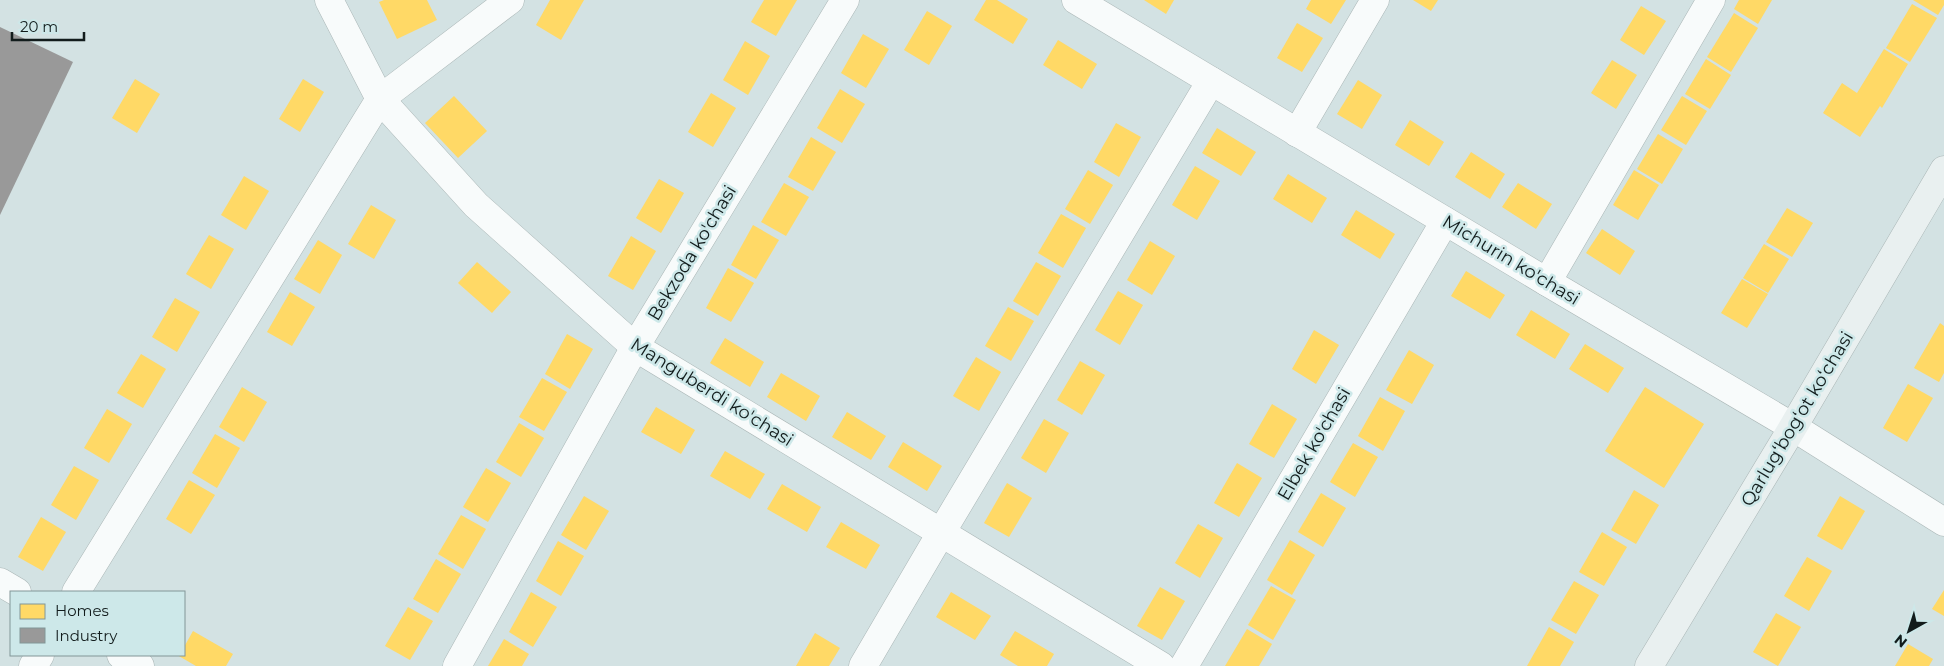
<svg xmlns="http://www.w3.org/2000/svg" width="1944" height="666" viewBox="0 0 1944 666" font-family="Montserrat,sans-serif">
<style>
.homes{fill:#ffd966}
.industry{fill:#999}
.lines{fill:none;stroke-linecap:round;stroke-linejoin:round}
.street-casing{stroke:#aab6b6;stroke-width:29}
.secondary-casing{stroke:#aab6b6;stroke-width:29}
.street{stroke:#f8fbfb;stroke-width:28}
.secondary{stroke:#e9f0f0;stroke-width:28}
.labels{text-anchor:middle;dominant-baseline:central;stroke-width:5;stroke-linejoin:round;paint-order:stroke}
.street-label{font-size:18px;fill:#121c1c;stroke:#cde8e9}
</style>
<rect width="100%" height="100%" fill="#d3e2e3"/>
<g class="homes">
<polygon points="384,0 427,0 437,20 397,39 379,2"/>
<polygon points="550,0 584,0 561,40 536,25"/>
<polygon points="764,0 797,0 776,36 751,22"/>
<polygon points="986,0 997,0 1028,19 1013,44 974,20"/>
<polygon points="1144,0 1174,0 1166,14"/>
<polygon points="1311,0 1346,0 1331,24 1306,9"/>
<polygon points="1413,0 1438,0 1431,11"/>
<polygon points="1739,0 1772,0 1758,24 1734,9"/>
<polygon points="1913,0 1944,0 1944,5 1938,15"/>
<polygon points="1912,4 1937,18 1910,62 1886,48"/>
<polygon points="1641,6 1666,21 1644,55 1620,40"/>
<polygon points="927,11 952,26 929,65 904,50"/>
<polygon points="1734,13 1758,28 1731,72 1707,57"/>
<polygon points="1297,23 1323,38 1302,72 1277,58"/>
<polygon points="863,34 889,49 866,88 841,73"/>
<polygon points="1058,40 1097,64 1082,89 1043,65"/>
<polygon points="745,41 770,56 748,95 723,80"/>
<polygon points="1884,49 1908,64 1882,108 1880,106 1860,137 1823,113 1842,83 1857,93"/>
<polygon points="1706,59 1731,75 1710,109 1685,94"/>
<polygon points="1612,60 1637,75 1616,109 1591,93"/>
<polygon points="135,79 160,94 137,133 112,118"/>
<polygon points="303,79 324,92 300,132 279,119"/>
<polygon points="1358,80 1382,95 1362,129 1337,114"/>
<polygon points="840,89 865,104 842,143 817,128"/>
<polygon points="711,93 736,108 713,147 688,132"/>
<polygon points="454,96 487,131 458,158 425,123"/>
<polygon points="1682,96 1707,111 1686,145 1661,130"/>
<polygon points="1410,120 1444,142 1429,166 1395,145"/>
<polygon points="1116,123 1141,137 1119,177 1094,162"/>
<polygon points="1217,128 1256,152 1241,176 1202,153"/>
<polygon points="1658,134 1683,149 1662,184 1637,169"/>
<polygon points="811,137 836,152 813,191 788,177"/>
<polygon points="1471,152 1505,174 1490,199 1455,177"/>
<polygon points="1195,166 1220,181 1197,220 1172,205"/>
<polygon points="1088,170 1113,185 1090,224 1065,209"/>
<polygon points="1634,170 1659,185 1638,220 1613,205"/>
<polygon points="1288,174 1327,198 1312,223 1273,199"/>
<polygon points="244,176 269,191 246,230 221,215"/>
<polygon points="659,179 684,193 661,233 636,218"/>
<polygon points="784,183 809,197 786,236 761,222"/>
<polygon points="1518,183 1552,204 1536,229 1502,207"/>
<polygon points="371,205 396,220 374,259 348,244"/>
<polygon points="1787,208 1813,223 1792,257 1766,242"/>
<polygon points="1356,210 1395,234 1380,259 1341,235"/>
<polygon points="1061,214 1086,228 1063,268 1038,253"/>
<polygon points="753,225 779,240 756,279 731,265"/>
<polygon points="1602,229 1635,251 1620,275 1586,253"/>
<polygon points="209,235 234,249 211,289 186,274"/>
<polygon points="631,236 656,251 633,290 608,276"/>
<polygon points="318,240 342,255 320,294 294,279"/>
<polygon points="1150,241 1175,256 1152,295 1127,280"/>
<polygon points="1764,244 1789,259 1768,293 1743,278"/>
<polygon points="477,262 511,292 492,313 458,283"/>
<polygon points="1036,262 1061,276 1038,316 1013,301"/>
<polygon points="728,268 754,283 731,322 706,308"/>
<polygon points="1466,271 1505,295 1490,319 1451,296"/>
<polygon points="1742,279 1768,294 1747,328 1721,313"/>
<polygon points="1118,291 1143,305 1120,345 1095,330"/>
<polygon points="290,292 315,307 292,346 267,332"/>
<polygon points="175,298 200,312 177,352 152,337"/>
<polygon points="1008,307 1034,321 1011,361 985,346"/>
<polygon points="1531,310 1570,334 1555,359 1516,335"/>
<polygon points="1940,323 1944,326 1944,373 1939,382 1914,368"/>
<polygon points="1314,330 1339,345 1316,384 1292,369"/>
<polygon points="567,334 593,349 570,389 545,374"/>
<polygon points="725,338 764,362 750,387 710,363"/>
<polygon points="1585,344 1624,368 1608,393 1569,369"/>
<polygon points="1409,350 1434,365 1412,404 1386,390"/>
<polygon points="141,354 166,369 143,408 117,393"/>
<polygon points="976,357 1001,372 979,411 953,396"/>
<polygon points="1080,361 1105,375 1082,415 1057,400"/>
<polygon points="781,373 820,396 806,421 767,397"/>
<polygon points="542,378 567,392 544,431 519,417"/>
<polygon points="1908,384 1933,398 1907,442 1883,428"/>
<polygon points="242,387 267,402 244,442 219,427"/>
<polygon points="1645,387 1704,424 1664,488 1605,451"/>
<polygon points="1380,397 1405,411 1383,451 1358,436"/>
<polygon points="1272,404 1297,419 1274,458 1249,444"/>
<polygon points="656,407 695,430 681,454 641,432"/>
<polygon points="107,409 132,424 109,463 84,448"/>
<polygon points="847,412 886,436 871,460 832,437"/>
<polygon points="1044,419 1069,433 1046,473 1021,458"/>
<polygon points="519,423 544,438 521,477 496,462"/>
<polygon points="215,434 240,448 217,488 192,473"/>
<polygon points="903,442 942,466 927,491 888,467"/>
<polygon points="1353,443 1378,457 1355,497 1330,482"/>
<polygon points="725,451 765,474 750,499 710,476"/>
<polygon points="1237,463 1262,478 1239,517 1214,503"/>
<polygon points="74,466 99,480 76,520 51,505"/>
<polygon points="486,468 511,483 488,522 463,507"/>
<polygon points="189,480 215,495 191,534 166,519"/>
<polygon points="1007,483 1032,498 1009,537 984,523"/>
<polygon points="782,484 821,507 807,532 767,509"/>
<polygon points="1634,490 1659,505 1636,544 1611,530"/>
<polygon points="1321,493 1346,508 1323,547 1298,532"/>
<polygon points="584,496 609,511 586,550 561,535"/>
<polygon points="1840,496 1865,511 1842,550 1817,536"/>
<polygon points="461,515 486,529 463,569 438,554"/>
<polygon points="41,517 66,532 43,571 18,557"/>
<polygon points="841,522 880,545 866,569 826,547"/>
<polygon points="1198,524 1223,538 1200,578 1175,563"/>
<polygon points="1602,532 1627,547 1604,586 1579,572"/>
<polygon points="1290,540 1315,555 1292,595 1267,580"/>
<polygon points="558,541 584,556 561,596 536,581"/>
<polygon points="1807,557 1832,571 1809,611 1784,596"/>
<polygon points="436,559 461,574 438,613 413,599"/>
<polygon points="1574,581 1599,595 1576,634 1551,620"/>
<polygon points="1271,586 1296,600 1273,640 1248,625"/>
<polygon points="1160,587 1185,601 1162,640 1137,626"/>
<polygon points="1944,590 1944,616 1932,609"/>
<polygon points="531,592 557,607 533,647 509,632"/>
<polygon points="951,592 991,616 975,640 936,617"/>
<polygon points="408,607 433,621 410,660 385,646"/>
<polygon points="1776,613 1801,627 1778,666 1753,652"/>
<polygon points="1549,627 1574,642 1560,666 1527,666"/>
<polygon points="1247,629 1272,644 1259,666 1225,666"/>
<polygon points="193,631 233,654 226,666 196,666 177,655 184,655 184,647"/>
<polygon points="1015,631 1054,654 1047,666 1018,666 1000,655"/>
<polygon points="815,633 840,648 829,666 796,666"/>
<polygon points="504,639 529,654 522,666 488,666"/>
<polygon points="1908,644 1933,659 1929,666 1895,666"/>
</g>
<polygon class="industry" points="0,27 73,62 0,215"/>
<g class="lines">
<g class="street-casing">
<g id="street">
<polyline points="329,0 380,99 476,205 635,347 1161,666"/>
<polyline points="1076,0 1547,282 1793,427 1944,522"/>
<polyline points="1297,133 1375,0"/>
<polyline points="1547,282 1711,0"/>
<polyline points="0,582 17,592"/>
<polyline points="76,592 380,99 510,0"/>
<polyline points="121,655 140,666"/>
<polyline points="33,666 40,655"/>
<polyline points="457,666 635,347 845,0"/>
<polyline points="863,666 941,533 1211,81"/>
<polyline points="1184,666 1445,221"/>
</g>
</g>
<g class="secondary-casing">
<polyline id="secondary" points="1649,666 1793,427 1944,170"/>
</g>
<use href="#street" class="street"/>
<use href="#secondary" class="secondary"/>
</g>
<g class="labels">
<g class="street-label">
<text transform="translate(692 253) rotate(-59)">Bekzoda ko'chasi</text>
<text transform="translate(1511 260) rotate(31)">Michurin ko'chasi</text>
<text transform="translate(712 392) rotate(32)">Manguberdi ko'chasi</text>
<text transform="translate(1797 419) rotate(-59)">Qarlug‘bog‘ot ko‘chasi</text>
<text transform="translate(1314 444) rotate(-60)">Elbek ko'chasi</text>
</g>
</g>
<rect x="10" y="591" width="175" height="65" fill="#cde8e9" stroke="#829697"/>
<rect x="20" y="604" width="25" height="15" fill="#ffd966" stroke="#829697"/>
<text x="55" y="616" font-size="15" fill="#121c1c">Homes</text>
<rect x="20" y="628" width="25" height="15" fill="#999999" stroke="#829697"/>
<text x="55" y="641" font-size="15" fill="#121c1c">Industry</text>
<g transform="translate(1909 631) rotate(219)" stroke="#cde8e9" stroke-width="4" paint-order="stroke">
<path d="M0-4L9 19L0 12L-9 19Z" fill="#121c1c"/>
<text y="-8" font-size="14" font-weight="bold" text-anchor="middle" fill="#121c1c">N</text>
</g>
<path d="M12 32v8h72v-8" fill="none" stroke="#121c1c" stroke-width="2.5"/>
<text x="20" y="32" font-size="15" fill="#121c1c" stroke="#cde8e9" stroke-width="4" paint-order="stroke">20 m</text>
</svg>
